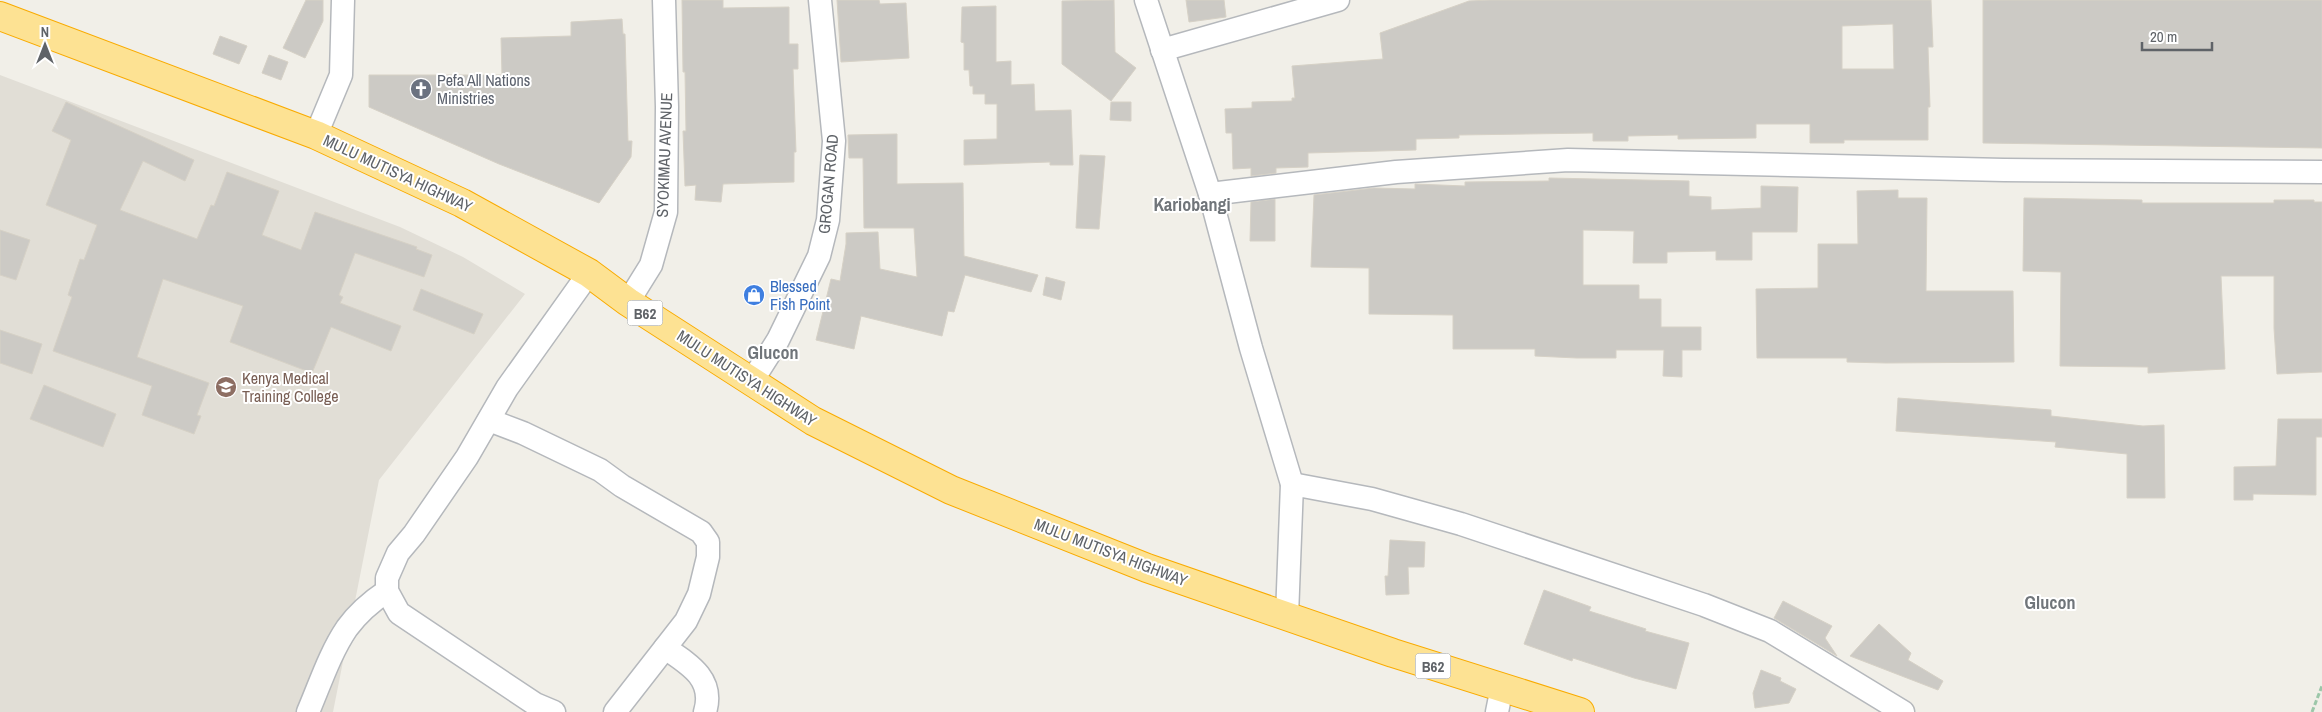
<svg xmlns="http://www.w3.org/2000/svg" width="2322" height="712" viewBox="0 0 2322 712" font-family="'Archivo Narrow',sans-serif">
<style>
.education{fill:#e1ded6}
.building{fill:#cccac5;stroke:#d6d1c6;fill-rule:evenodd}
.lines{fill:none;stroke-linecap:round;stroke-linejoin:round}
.minor-casing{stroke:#b5b8bc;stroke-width:25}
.highway-casing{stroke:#f9ab00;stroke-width:30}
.path{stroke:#9cc7a9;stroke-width:3;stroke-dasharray:5 2.5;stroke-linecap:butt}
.minor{stroke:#fff;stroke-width:22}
.highway{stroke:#fde293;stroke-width:28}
.labels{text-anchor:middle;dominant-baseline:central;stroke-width:4;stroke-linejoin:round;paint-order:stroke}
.shield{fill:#fff;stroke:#8f9295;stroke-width:1}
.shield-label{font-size:15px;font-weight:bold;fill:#5f6368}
.worship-label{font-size:16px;fill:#5b616d;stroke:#fff;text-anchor:start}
.street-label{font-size:16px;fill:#5f6368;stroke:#fff}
.shop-label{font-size:16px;fill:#366cbe;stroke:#fff;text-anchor:start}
.education-label{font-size:16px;fill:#785e54;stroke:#fff;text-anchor:start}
.neighbourhood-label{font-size:18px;font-weight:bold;fill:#70757a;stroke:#fff}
</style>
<rect width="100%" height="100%" fill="#f1efe8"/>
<polygon class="education" points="0,75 400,227 463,257 525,294 379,480 333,712 0,712"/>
<g class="building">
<polygon points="306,0 323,0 323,21 305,58 283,48"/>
<polygon points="682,0 723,0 723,8 789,7 789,44 798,44 798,69 793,69 796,152 794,152 794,182 723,184 721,202 695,200 696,185 685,186 683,131 686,131 685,72 683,72"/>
<polygon points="837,0 879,0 880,4 906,3 909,58 841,62"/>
<polygon points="1114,0 1115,52 1136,68 1111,101 1062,64 1062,1"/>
<polygon points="1186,0 1224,0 1226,17 1189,22"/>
<path d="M1490,0H1931L1933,47H1928L1930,107H1928V140H1844V143H1810V124H1756V138L1678,139V135L1628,136V141H1593V133L1459,135V138L1416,139V150L1308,153V167L1276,168V173L1251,176V168L1233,169L1232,133H1226L1225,109L1252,108V102L1292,101V98H1295L1292,66L1383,59L1380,33L1469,1ZM1893,24L1894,69H1842V26Z"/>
<polygon points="1983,0 2322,0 2322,148 1983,143"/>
<polygon points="996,6 996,62 1011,61 1011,85 1034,84 1035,111 1071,110 1073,165 1050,165 1050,162 964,165 964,140 997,139 997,104 985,104 985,94 973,94 973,86 970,86 969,70 964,70 964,43 961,42 962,7"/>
<polygon points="622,19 623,34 625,34 628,141 632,141 631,157 599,203 499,164 369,107 369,75 502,75 501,38 571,36 571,22"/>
<polygon points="220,36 247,46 239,64 213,54"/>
<polygon points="269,55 288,62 281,80 262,73"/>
<polygon points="66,102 194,160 185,181 143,161 120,210 197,239 211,205 214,206 227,172 279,191 262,235 301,250 315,212 417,247 416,249 432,255 424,277 355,253 339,295 343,297 340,303 401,326 391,351 331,327 312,373 230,342 243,306 163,279 137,357 209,383 197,415 201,416 194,434 142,415 152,386 53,351 72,297 68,295 80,259 84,260 97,225 46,205 71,140 52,131"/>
<polygon points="1111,102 1131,102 1131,121 1110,120"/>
<polygon points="897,134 897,184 963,183 964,256 1038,275 1031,292 965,275 954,312 948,311 942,336 861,316 854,349 816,340 831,279 840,281 846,244 846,233 878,232 880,269 917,277 914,228 864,228 863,158 849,158 848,135"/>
<polygon points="1080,155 1105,156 1099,229 1076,228"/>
<polygon points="1549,178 1689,181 1689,196 1711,197 1711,210 1761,208 1761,186 1798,187 1797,232 1752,232 1752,260 1716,260 1716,251 1667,252 1667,263 1633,263 1634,231 1583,230 1583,285 1639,285 1639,299 1661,299 1661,327 1701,327 1701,350 1682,350 1682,377 1663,376 1664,350 1616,350 1616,358 1577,358 1535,356 1535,349 1453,349 1453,315 1369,314 1369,268 1311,267 1314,195 1374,188 1415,189 1415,184 1465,186 1465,182 1549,181"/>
<polygon points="1898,190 1898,198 1927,198 1926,291 2013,291 2014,362 1886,363 1847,362 1847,358 1757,358 1756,289 1818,288 1818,244 1858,244 1857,191"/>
<polygon points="2024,198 2142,200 2142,203 2274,203 2274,200 2314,200 2314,202 2322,202 2322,372 2277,374 2274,328 2274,276 2221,276 2225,369 2148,373 2148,367 2060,366 2061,272 2023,271"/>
<polygon points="1275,199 1275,241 1250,241 1251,202"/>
<polygon points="0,230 30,240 16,280 0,275"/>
<polygon points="1046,277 1065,282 1061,300 1043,295"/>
<polygon points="421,289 483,314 474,334 413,310"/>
<polygon points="0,330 42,344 32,374 0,363"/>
<polygon points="44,385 116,414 103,447 30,419"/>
<polygon points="1898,398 2051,410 2051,416 2143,426 2164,425 2165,498 2127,498 2127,454 2055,447 2056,442 1896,431"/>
<polygon points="2278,419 2322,419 2322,437 2316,437 2316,495 2253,494 2253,500 2234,500 2234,467 2276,466"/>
<polygon points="1390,540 1425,542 1424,567 1408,567 1409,594 1386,595 1385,576 1388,576"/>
<polygon points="1544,590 1591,607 1589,611 1646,629 1645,631 1689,643 1676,689 1634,678 1573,658 1572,661 1524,644"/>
<polygon points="1783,601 1832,626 1825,638 1837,656 1774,618"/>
<polygon points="1879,624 1911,653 1908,660 1943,681 1938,690 1850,656"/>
<polygon points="1761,670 1781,678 1780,681 1796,689 1789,703 1755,708 1753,693"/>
</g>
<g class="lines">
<g class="minor-casing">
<g id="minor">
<polyline points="1146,0 1210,194 1251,348 1292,484"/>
<polyline points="1162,50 1338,0"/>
<polyline points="316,135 341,75 343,0"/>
<polyline points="1210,194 1396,172 1568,160 2004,170 2322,172"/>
<polyline points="628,302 651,265 666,212 667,107 664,0"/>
<polyline points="752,381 778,340 819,256 828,220 834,141 820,0"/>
<polyline points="489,420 523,433 600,470 622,486 701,532 708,542 708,557 699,594 686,621 615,712"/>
<polyline points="1287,616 1292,484 1372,499 1461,524 1704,605 1770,631 1903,712"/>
<path d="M665,648C689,664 715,679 705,712"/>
<path d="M308,712C320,684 330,653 347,628C358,613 372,601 387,591"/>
<polyline points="554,712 535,704 399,613 387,591 387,578 398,553 414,534 467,457 507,388 589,273"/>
<polyline points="1497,712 1502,687"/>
</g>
</g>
<g class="highway-casing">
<polyline id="highway" points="0,16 316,135 462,203 589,273 628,302 813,421 951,490 1147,568 1393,653 1580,712"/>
</g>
<polyline class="path" points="2312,712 2322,686"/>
<use href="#minor" class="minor"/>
<use href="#highway" class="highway"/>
</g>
<defs>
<g id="church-disc" transform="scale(1.125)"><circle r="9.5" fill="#6b7280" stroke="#fff"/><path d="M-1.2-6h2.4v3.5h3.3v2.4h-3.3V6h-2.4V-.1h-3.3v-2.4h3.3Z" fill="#fff"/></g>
<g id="shop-disc" transform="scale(1.125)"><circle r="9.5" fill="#3f7fe0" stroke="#fff"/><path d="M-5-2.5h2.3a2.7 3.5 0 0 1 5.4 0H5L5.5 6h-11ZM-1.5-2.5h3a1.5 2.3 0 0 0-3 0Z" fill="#fff"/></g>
<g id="university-disc" transform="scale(1.125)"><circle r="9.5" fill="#8d6e63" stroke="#fff"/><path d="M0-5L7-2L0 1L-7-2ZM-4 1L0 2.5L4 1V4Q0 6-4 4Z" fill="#fff"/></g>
</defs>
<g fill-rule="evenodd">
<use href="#church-disc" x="421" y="89"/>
<use href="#shop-disc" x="754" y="295"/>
<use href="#university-disc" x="226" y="387"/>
</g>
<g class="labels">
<g class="shield">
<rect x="627.5" y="300.5" width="35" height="25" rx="4"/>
<rect x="1415.5" y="653.5" width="35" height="25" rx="4"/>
</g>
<g class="shield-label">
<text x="645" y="313">B62</text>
<text x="1433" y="666">B62</text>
</g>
<g class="worship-label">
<text x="437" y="80">Pefa All Nations<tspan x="437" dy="18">Ministries</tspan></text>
</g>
<g class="street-label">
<text transform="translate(664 155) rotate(-88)">SYOKIMAU AVENUE</text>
<text transform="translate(398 173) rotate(25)">MULU MUTISYA HIGHWAY</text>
<text transform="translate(828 184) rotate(-85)">GROGAN ROAD</text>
<text transform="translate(747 378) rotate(33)">MULU MUTISYA HIGHWAY</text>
<text transform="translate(1111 552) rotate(21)">MULU MUTISYA HIGHWAY</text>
</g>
<g class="shop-label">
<text x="770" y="286">Blessed<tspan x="770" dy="18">Fish Point</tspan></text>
</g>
<g class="education-label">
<text x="242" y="378">Kenya Medical<tspan x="242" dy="18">Training College</tspan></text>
</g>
<g class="neighbourhood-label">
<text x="1192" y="204">Kariobangi</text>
<text x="773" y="352">Glucon</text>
<text x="2050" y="602">Glucon</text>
</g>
</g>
<g transform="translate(45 45)" stroke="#ffffff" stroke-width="4" paint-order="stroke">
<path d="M0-4L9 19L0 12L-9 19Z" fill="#5f6368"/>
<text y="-8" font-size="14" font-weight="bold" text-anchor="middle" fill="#5f6368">N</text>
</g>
<path d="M2142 42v8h70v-8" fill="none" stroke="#5f6368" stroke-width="2.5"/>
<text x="2150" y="42" font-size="15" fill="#5f6368" stroke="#ffffff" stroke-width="4" paint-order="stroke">20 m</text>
</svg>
